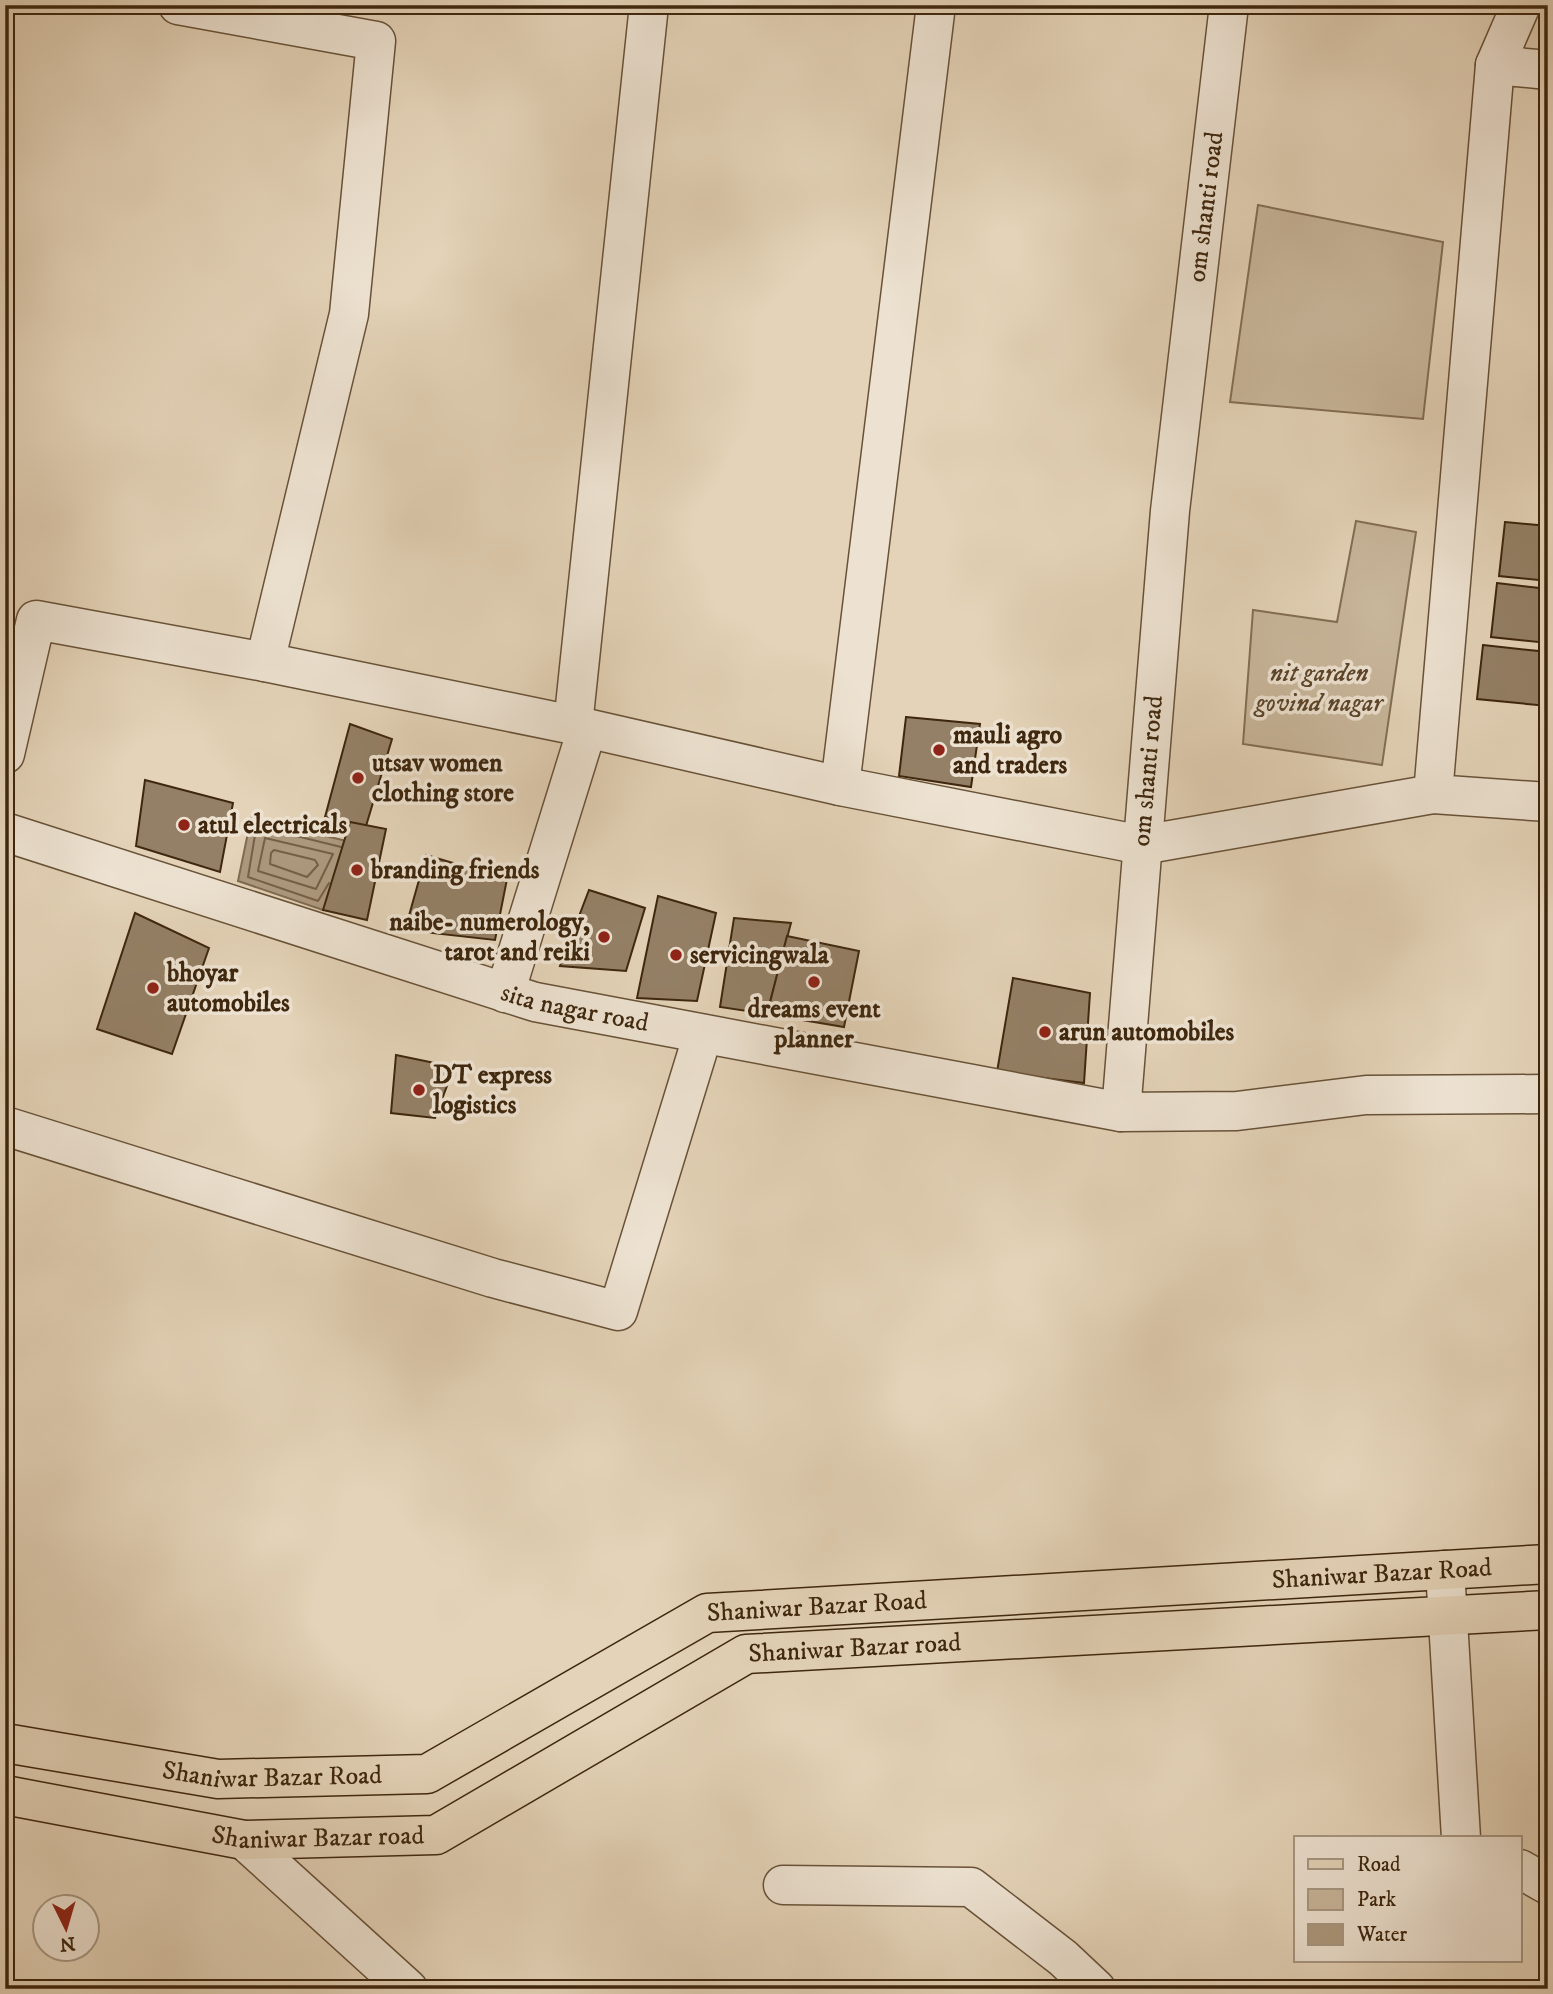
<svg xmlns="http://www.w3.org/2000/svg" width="1553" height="1994" viewBox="0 0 1553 1994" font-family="'IM FELL DW Pica',serif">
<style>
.green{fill:#c8b69b;stroke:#836e54;stroke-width:2}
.water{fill:#ac997e;stroke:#806b51;stroke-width:2}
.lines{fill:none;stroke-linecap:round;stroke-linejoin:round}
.shore{stroke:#756046;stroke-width:2}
.building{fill:#948066;stroke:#3e270e;stroke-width:2}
.minor-casing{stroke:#685238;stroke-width:41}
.major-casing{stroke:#3e270e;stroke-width:41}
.minor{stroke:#ede2d1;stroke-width:38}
.major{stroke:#e4d3b8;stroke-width:38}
.poi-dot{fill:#8f2418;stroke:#ede2d1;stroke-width:2.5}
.labels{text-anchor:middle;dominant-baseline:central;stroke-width:7;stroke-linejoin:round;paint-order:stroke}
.street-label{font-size:26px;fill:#3e270e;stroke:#ede2d1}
.park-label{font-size:26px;font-style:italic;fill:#5a442a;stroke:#ede2d1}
.poi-label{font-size:26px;font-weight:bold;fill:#3e270e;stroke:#ede2d1;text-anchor:start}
</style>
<rect width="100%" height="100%" fill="#e4d3b8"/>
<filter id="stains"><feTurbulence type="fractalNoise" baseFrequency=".00286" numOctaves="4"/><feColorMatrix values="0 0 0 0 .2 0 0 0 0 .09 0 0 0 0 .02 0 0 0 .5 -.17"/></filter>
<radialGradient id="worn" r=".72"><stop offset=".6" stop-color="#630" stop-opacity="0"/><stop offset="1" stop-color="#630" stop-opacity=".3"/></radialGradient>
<g class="green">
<polygon points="1258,205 1443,242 1423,419 1230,402"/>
<polygon points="1356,521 1416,532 1382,765 1243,744 1253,610 1337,622"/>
</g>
<polygon class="water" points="251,818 359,844 323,910 238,881"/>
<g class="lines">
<g class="shore">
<polygon points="265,838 333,854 316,889 258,871"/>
<polygon points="274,850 315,860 318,865 307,877 270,864 271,853"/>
<polyline points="329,883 318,901 248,877 256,829 260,827 341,847"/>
</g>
</g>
<g class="building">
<polygon points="1505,522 1548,526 1548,581 1499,576"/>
<polygon points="1497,583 1548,589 1548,643 1491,637"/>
<polygon points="1483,645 1548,652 1548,706 1477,699"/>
<polygon points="906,717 980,724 971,787 899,776"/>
<polygon points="350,724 392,739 366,826 325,817"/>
<polygon points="145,780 233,803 220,872 136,846"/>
<polygon points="350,822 386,829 367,920 323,910"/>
<polygon points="426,855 507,879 495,940 405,930"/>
<polygon points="589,890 645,908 626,971 560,966"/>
<polygon points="658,896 716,913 697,1001 637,998"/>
<polygon points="135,913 209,948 172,1054 97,1029"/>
<polygon points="734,918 791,923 767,1014 720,1007"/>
<polygon points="787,936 859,951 844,1027 767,1014"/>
<polygon points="1013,978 1090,993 1084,1083 997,1072"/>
<polygon points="396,1055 454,1067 435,1118 391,1113"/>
</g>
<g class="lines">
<g class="minor-casing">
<g id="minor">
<polyline points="178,5 376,41 349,314 265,662"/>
<polyline points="1229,5 1170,511 1121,1112 1237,1111 1366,1095 1548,1094"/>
<polyline points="1495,65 1521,5"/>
<polyline points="1548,70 1495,65 1433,794 1548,802"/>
<polyline points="573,725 649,5"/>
<polyline points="5,754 36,620 265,662 573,725 840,786 1142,845 1433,794"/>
<polyline points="840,786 936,5"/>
<path id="s1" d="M5,832L535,1002L1121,1112"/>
<polyline points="505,993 587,729"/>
<polyline points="5,1126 493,1278 618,1311 703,1034"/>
<polyline points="1445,1570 1461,1838"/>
<polyline points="244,1840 408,1989"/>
<polyline points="1520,1869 1548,1885"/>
<polyline points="783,1885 971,1887 1063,1958 1096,1989"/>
</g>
</g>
<g class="major-casing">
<g id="major">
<path id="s2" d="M5,1743L218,1779L427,1774L707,1613L1548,1564"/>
<path id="s3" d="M5,1795L244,1840L436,1835L746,1654L1548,1610"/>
</g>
</g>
<use href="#minor" class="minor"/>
<use href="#major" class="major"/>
</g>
<g class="poi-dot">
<circle cx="939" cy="750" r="7"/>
<circle cx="358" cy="778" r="7"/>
<circle cx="184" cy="825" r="7"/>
<circle cx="357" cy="870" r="7"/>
<circle cx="604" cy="937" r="7"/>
<circle cx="676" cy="955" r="7"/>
<circle cx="814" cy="982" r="7"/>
<circle cx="153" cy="988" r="7"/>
<circle cx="1045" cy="1032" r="7"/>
<circle cx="419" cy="1090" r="7"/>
</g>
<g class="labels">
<g class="street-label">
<text transform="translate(1206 207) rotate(-83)">om shanti road</text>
<text transform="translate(1148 771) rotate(-85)">om shanti road</text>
<text stroke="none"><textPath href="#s1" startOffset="597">sita nagar road</textPath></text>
<text stroke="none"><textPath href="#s2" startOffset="1424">Shaniwar Bazar Road</textPath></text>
<text stroke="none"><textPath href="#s2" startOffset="858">Shaniwar Bazar Road</textPath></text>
<text stroke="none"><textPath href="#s3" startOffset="903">Shaniwar Bazar road</textPath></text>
<text stroke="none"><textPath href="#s2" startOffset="270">Shaniwar Bazar Road</textPath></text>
<text stroke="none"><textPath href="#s3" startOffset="317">Shaniwar Bazar road</textPath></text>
</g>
<g class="park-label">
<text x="1319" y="673">nit garden<tspan x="1319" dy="30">govind nagar</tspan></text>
</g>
<g class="poi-label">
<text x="953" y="735">mauli agro<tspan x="953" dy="30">and traders</tspan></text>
<text x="372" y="763">utsav women<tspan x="372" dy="30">clothing store</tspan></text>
<text x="198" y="825">atul electricals</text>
<text x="371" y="870">branding friends</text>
<text x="590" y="922" text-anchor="end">naibe- numerology,<tspan x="590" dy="30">tarot and reiki</tspan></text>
<text x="690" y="955">servicingwala</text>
<text x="167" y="973">bhoyar<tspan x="167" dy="30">automobiles</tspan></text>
<text x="814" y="1009" text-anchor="middle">dreams event<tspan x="814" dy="30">planner</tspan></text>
<text x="1059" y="1032">arun automobiles</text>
<text x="433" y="1075">DT express<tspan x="433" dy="30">logistics</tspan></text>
</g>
</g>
<rect width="1553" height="1994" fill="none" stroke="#e4d3b8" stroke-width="28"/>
<rect x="7" y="7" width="1539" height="1980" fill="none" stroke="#3e270e" stroke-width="3.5"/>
<rect x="14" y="14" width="1525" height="1966" fill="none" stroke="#3e270e" stroke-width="2"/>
<rect x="1294" y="1836" width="228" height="126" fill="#ede2d1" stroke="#a79783" stroke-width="2"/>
<rect x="1308" y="1859" width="35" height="10" fill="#e4d3b8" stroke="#a79783" stroke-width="2"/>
<text x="1357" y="1871" font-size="21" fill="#3e270e">Road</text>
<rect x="1308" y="1889" width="35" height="21" fill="#c8b69b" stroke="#a79783" stroke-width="2"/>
<text x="1357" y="1906" font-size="21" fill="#3e270e">Park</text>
<rect x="1308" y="1924" width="35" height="21" fill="#ac997e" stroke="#a79783" stroke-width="2"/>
<text x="1357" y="1941" font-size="21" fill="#3e270e">Water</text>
<g transform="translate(66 1928) rotate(175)"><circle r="33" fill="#ede2d1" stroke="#a79783" stroke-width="2"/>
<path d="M0-5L12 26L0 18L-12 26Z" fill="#8f2418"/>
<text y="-10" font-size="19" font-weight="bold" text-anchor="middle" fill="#3e270e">N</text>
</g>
<rect width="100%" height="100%" filter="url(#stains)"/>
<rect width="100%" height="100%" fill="url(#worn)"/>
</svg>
